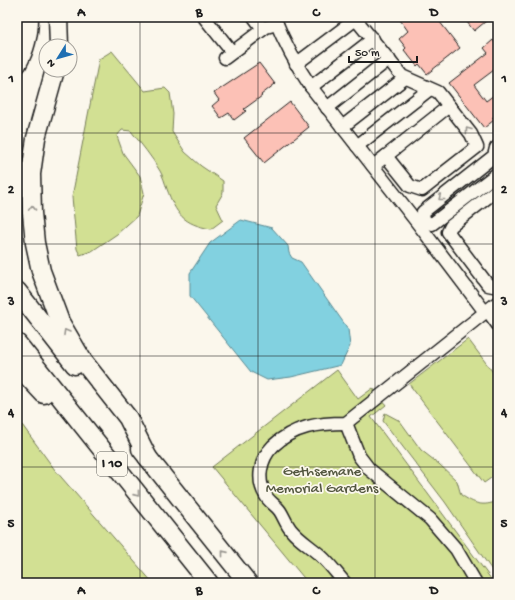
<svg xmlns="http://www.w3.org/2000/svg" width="515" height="600" viewBox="0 0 515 600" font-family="'Gochi Hand',sans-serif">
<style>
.green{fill:#d2e093;stroke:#777e58}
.water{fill:#82d1e0;stroke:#598992}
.building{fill:#fcc1b6;stroke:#1c1c1c}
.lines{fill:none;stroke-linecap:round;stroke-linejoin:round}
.minor-casing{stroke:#1c1c1c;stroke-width:15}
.highway-casing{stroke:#1c1c1c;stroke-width:21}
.minor{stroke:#fbf7ec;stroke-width:12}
.highway{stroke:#fbf7ec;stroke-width:18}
.oneway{stroke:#97948e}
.grid{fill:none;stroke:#1c1c1c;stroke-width:1;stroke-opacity:0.55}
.labels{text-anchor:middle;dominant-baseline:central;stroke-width:3.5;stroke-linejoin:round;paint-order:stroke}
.shield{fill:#fbf7ec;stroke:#5f5e5a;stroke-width:1}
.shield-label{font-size:14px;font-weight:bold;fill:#1c1c1c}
.park-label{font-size:15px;fill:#535740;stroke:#fbf7ec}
.neatline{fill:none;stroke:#1c1c1c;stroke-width:1.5}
.grid-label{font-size:13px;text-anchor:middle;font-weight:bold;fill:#1c1c1c}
</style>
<rect width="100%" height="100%" fill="#fbf7ec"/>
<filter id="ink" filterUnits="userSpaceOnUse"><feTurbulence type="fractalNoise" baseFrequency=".025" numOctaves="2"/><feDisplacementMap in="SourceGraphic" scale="8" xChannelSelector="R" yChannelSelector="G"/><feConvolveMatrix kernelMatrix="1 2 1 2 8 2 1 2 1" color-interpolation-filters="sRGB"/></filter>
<g filter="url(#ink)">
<g class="green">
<path d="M112,51L145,91L165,88L170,93L173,114L172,132L185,152L201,166L223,181V193L216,205L223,220L211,229C183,224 176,214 167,189C165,183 163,176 160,171C152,157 141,144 131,131L122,130L117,136L123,153L140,176L144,193L137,216L117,234L92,251L80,255L77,249L72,197L99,59Z"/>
<polygon points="468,339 498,379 498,473 484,483 409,384"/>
<polygon points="337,370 358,399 373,388 386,405 371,417 494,583 308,583 212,467"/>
<path d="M385,413L400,421L421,450L439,464L457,481L461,495C475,504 482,507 498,501V579L445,502L383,421Z"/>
<polygon points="17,418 55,470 153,583 17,583"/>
</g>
<polygon class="water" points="241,220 272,228 288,246 289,253 292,258 301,262 348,329 350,346 341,365 291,377 267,380 251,372 190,296 190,273 210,243"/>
<g class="building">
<polygon points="398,17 436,17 460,48 427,74 419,64 417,66 404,50 406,48 399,39 408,31"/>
<polygon points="463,17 491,17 474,31"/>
<polygon points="493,40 498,47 498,67 474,85 486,101 498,92 498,114 492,118 494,120 484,128 449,83 488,53 484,48"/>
<polygon points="259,63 275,84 261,95 262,96 244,109 246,111 234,120 229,113 221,118 212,106 219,100 214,93"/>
<polygon points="290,102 309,127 264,163 244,138"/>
</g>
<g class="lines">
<g class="minor-casing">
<g id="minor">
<polyline points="204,17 232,52"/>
<polyline points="254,17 263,29"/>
<path d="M274,17C284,42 296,65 311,87L419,225L485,312"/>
<polyline points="354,17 402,76 438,92 471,134 477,147 422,190 410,186 386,156 373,166"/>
<polyline points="225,58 266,27 277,24"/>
<polyline points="296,64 356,19"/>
<polyline points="311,87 373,39"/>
<polyline points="327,108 389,59"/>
<polyline points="342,127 405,78"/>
<polyline points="357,146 430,89"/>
<polyline points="386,156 449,106"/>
<polyline points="498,189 451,226 448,232 488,285 493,286 498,285"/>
<polyline points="424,221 423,212 494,156 496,148 498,147"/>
<polyline points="424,221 432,224 498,173"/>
<polyline points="487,310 498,325"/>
<polyline points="346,423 359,456 369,469 430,519 456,549 476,583"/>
<path d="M345,583C337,574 330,564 321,556C311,547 299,540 291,530C286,524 284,517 280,511C276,505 269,502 266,496C256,480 260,459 273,446C294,426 319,423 346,423L498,302"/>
</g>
</g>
<g class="highway-casing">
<g id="highway">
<polyline points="58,17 59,46"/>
<path d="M17,64C25,50 29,33 29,17"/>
<polyline points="55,70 36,138 31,174 32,213 35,243 41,271 60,322 83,361 128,418 148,458"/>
<polyline points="17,291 75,365"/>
<polyline points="17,343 209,583"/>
<polyline points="17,365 44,394"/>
<polyline points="141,449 248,583"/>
</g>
</g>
<use href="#minor" class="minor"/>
<use href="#highway" class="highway"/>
</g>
<defs><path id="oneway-chevron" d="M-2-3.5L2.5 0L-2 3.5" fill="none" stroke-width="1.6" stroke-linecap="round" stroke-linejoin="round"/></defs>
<g class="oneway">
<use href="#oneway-chevron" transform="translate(468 130) rotate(-127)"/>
<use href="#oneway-chevron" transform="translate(441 198) rotate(141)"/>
<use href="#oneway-chevron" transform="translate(32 208) rotate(-92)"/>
<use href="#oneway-chevron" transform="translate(66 332) rotate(-120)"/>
<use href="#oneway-chevron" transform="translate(137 494) rotate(51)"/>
<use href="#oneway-chevron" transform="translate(224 553) rotate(-129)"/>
</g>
</g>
<path class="grid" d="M140,17V583M258,17V583M375,17V583M17,133H498M17,244H498M17,356H498M17,467H498"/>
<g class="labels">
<rect class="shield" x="97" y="452" width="30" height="24" rx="3"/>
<g class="shield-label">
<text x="112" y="464">I 10</text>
</g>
<g class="park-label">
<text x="322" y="472">Gethsemane<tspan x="322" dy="17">Memorial Gardens</tspan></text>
</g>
</g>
<rect width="515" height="600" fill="none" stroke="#fbf7ec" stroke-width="44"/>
<g transform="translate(58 58) rotate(233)"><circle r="19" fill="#fbf7ec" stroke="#a29f99"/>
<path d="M0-3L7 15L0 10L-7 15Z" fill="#1f6fb2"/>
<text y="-6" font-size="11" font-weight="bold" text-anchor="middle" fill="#1c1c1c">N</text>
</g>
<path d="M349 56v6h68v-6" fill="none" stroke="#1c1c1c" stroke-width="2"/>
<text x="355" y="56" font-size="12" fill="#1c1c1c" stroke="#fbf7ec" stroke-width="3" paint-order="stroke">50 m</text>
<rect x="22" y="22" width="471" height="556" class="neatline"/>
<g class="grid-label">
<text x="81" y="16">A</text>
<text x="199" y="16">B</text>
<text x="316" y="16">C</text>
<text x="434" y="16">D</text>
<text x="11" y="82">1</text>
<text x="504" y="82">1</text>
<text x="11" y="193">2</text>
<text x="504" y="193">2</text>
<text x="11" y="305">3</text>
<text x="504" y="305">3</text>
<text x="11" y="416">4</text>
<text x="504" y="416">4</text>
<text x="11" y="527">5</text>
<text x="504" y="527">5</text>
<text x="81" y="594">A</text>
<text x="199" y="594">B</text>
<text x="316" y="594">C</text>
<text x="434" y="594">D</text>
</g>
</svg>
